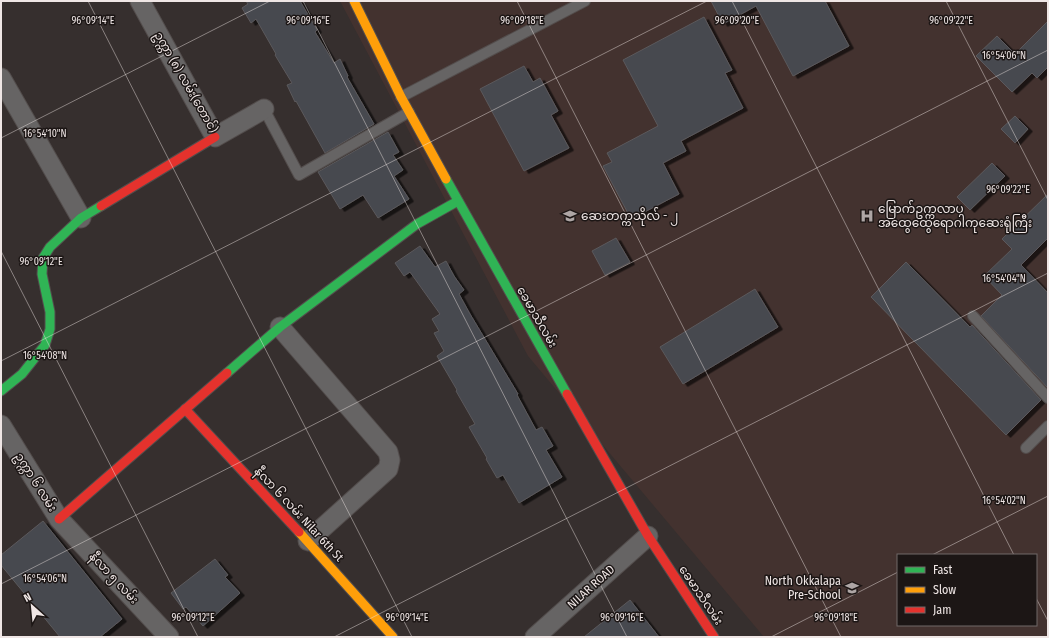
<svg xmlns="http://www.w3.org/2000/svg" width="1049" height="638" viewBox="0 0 1049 638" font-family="'Fira Sans Condensed','Noto Sans Myanmar',sans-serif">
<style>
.built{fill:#43322f;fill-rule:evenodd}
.building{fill:#464850;stroke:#5b595b;filter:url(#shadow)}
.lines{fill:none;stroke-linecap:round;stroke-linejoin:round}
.lane-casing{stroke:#534d4c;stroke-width:12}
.street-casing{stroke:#534d4c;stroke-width:21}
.fast-casing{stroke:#534d4c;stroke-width:11}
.slow-casing{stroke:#534d4c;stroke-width:11}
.jam-casing{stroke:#534d4c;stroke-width:11}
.lane{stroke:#666464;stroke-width:10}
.street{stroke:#666464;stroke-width:19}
.fast{stroke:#30b455;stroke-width:9}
.slow{stroke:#ff9f0a;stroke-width:9}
.jam{stroke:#e5322d;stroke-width:9}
.ticks{fill:none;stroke:#efe6e5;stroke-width:1;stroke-opacity:0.45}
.labels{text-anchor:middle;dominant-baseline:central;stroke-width:3;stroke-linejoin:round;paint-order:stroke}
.street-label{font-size:12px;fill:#efe6e5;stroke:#1c1615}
.poi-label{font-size:12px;fill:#efe6e5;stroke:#1c1615;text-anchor:start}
.ticks-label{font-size:10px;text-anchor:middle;fill:#efe6e5;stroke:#1c1615;stroke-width:3;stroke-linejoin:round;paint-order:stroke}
</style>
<defs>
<filter id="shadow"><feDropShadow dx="4.5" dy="2.5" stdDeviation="0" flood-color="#0009"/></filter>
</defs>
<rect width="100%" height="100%" fill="#362f2e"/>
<path class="built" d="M340,1H1048V637H764L528,356ZM898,555H1036V625H898Z"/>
<g class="building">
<polygon points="246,1 300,1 317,30 315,32 334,63 340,59 348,76 347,77 374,124 325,153 296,101 295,102 287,85 292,83 275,55 276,54 256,19 251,23 242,8 248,4"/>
<polygon points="711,1 825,1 849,46 793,76 756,6 723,24"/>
<polygon points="704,17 732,70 725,73 743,108 681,141 686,151 663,163 679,194 631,219 603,166 612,162 607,153 658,126 623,60"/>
<polygon points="1048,21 1048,67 1037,78 1032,73 1012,92 976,56 997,36 1015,54"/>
<polygon points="524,66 533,82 540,78 558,111 551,115 569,148 524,171 480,89"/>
<polygon points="1015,116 1028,129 1015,143 1001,129"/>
<polygon points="388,132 399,152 393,155 403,170 394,176 409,199 378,218 363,195 340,209 318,172"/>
<polygon points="992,163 1005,176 970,210 957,197"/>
<polygon points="1048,194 1048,238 1021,265 1048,293 1048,388 981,316 1002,295 984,276 1012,249 1002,239"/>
<polygon points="616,238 630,262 605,275 592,251"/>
<polygon points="420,246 435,267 446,261 454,276 464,290 459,294 470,314 518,394 517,395 536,430 542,427 553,446 546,450 562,477 519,503 503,475 497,478 486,459 487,458 469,427 475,424 456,391 457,390 437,356 444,351 434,333 439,331 432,319 440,314 410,272 404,276 395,263"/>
<polygon points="906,262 970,327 972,325 1041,400 1006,435 871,297"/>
<polygon points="755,289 778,327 683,384 660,347"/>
<polygon points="43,521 122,619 100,637 60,637 1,565 1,555"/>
<polygon points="215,559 228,575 225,577 240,593 203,626 186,607 183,609 171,593"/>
<polygon points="630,600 659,637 584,637"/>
</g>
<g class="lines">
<g class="lane-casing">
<g id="lane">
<polyline points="401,97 585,1"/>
<polyline points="264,109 299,175 409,112"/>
<polyline points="973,316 1048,398"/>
<polyline points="1026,448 1048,426"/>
</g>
</g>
<g class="street-casing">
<g id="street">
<polyline points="140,1 215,137 264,109"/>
<polyline points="1,78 81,218"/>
<polyline points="280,327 388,452 390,460 388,469 308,541"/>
<polyline points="1,425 59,519 169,637"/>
<polyline points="535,637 648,536"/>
</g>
</g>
<g class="fast-casing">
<g id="fast">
<polyline points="446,179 567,394"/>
<polyline points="227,373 280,327 417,224 458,201"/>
<polyline points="1,391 22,374 45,345 50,329 50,312 42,274 43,258 50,247 81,218 101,206"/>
</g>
</g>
<g class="slow-casing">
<g id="slow">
<polyline points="354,1 401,97 446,179"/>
<polyline points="299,532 393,637"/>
</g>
</g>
<g class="jam-casing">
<g id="jam">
<polyline points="101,206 215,137"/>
<polyline points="567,394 648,536 714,637"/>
<polyline points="185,409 299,532"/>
<polyline points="59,519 227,373"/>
</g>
</g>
<use href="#lane" class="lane"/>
<use href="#street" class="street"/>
<use href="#fast" class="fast"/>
<use href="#slow" class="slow"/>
<use href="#jam" class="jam"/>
</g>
<path class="ticks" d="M88,1L412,637M303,1L627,637M517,1L841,637M732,1L1014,555M946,1L1048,200M1,138L270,1M1,251L198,637M1,361L707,1M932,555L1048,496M1,584L1048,50M1036,598L1048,621M334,637L1048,273M771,637L898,572"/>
<defs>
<g id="university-bare" transform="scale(1.08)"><path d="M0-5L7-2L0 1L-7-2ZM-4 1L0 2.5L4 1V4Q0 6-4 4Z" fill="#aea6a5" stroke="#1c1615" stroke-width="2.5" paint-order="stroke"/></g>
<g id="hospital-bare" transform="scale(1.08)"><path d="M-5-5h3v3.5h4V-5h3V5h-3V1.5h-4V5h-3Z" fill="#aea6a5" stroke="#1c1615" stroke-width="2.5" paint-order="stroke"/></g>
<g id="school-bare" transform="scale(1.08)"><path d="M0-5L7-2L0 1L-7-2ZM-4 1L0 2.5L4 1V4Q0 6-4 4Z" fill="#aea6a5" stroke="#1c1615" stroke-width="2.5" paint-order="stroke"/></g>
</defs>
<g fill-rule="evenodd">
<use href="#university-bare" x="570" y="216"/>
<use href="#hospital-bare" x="867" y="216"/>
<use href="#school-bare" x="852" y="588"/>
</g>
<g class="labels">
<g class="street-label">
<text transform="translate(186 82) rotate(60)">ဥက္ကာ (၈) လမ်း(တောင်)</text>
<text transform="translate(537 317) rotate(60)">ခေမာသီလမ်း</text>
<text transform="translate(36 482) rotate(58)">ဥက္ကာ ၆ လမ်း</text>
<text transform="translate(299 514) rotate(47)">နီလာ ၆ လမ်း Nilar 6th St</text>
<text transform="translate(114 578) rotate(47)">နီလာ ၅ လမ်း</text>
<text transform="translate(591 587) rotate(-42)">NILAR ROAD</text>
<text transform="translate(701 595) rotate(56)">ခေမာသီလမ်း</text>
</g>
<g class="poi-label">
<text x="878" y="209">မြောက်ဥက္ကလာပ<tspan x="878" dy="14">အထွေထွေရောဂါကုဆေးရုံကြီး</tspan></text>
<text x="581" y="216">ဆေးတက္ကသိုလ် - ၂</text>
<text x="841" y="581" text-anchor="end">North Okkalapa<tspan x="841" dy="14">Pre-School</tspan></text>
</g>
</g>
<g class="ticks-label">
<text x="93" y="24">96°09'14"E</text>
<text x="308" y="24">96°09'16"E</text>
<text x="522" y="24">96°09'18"E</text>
<text x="737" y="24">96°09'20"E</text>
<text x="951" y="24">96°09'22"E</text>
<text x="1004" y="59">16°54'06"N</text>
<text x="45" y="137">16°54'10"N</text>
<text x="1008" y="193">96°09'22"E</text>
<text x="41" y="265">96°09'12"E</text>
<text x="1004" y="282">16°54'04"N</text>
<text x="45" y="359">16°54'08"N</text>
<text x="1004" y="504">16°54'02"N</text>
<text x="45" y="582">16°54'06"N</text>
<text x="193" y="621">96°09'12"E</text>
<text x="407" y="621">96°09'14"E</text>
<text x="622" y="621">96°09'16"E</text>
<text x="836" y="621">96°09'18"E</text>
</g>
<rect width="1049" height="638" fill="none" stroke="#efe6e5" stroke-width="4"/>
<rect x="897" y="554" width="140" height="72" fill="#1c1615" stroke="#706968"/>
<rect x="905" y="567" width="20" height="6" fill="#30b455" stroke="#706968"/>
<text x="933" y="574" font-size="12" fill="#efe6e5">Fast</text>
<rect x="905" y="587" width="20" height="6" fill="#ff9f0a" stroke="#706968"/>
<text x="933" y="594" font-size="12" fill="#efe6e5">Slow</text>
<rect x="905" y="607" width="20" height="6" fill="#e5322d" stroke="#706968"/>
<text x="933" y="614" font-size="12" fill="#efe6e5">Jam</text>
<g transform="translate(32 606) rotate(333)" stroke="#1c1615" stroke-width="3" paint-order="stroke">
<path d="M0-3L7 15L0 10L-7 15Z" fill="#efe6e5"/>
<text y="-6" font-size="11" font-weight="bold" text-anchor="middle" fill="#efe6e5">N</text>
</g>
</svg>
